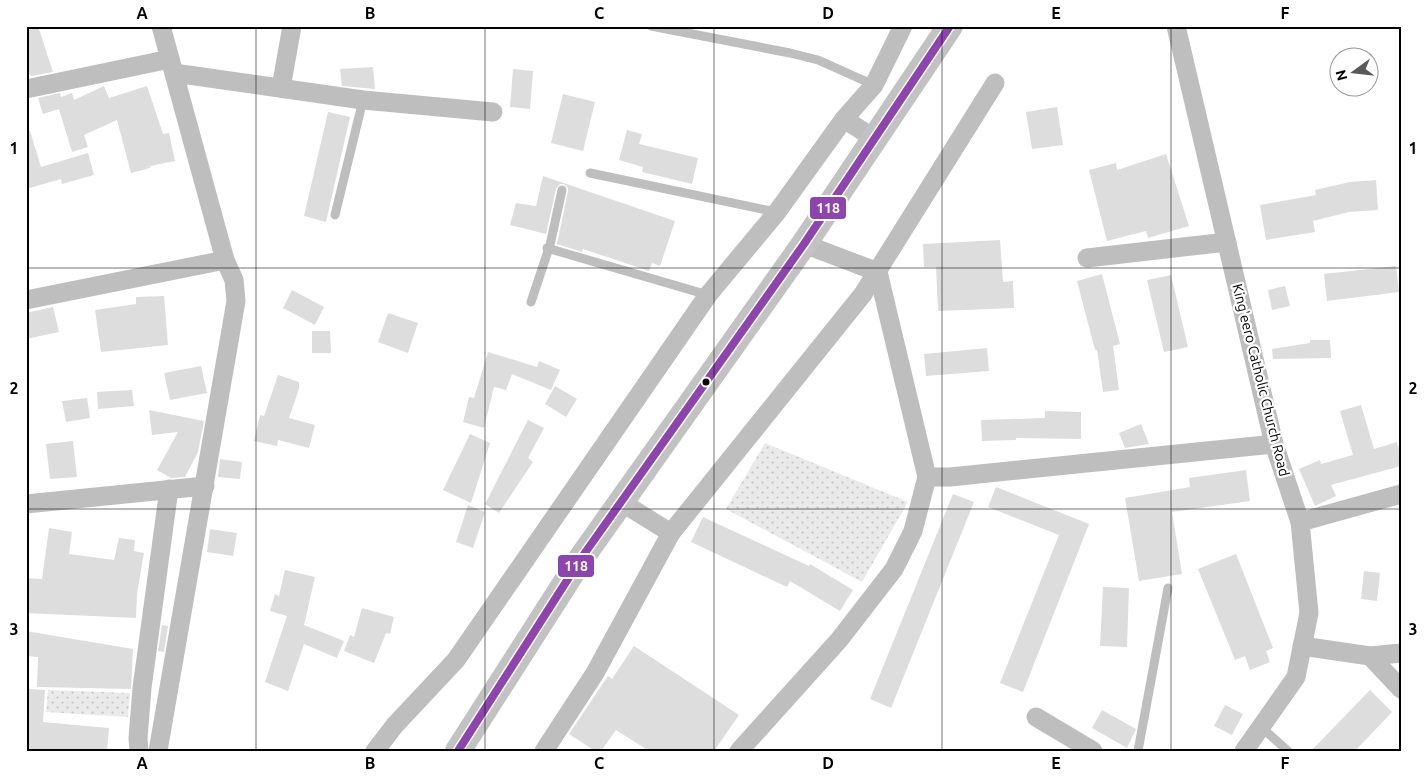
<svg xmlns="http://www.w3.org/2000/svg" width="1427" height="777" viewBox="0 0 1427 777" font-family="Ubuntu,sans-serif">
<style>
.grass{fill:url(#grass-dots)}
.building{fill:#ddd}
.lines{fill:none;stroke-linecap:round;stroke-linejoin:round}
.service{stroke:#bebebe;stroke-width:9}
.minor{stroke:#bebebe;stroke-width:19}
.secondary{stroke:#c2c2c2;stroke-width:26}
.bus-1-casing{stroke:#fff;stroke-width:11}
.bus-1{stroke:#8e44ad;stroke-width:8}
.grid{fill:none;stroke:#000;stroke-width:1;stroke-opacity:0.55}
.bus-dot{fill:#000;stroke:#fff;stroke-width:2}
.labels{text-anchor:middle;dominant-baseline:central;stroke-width:4.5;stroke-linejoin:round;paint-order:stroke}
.street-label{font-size:14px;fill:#000;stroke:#fff}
.line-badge{stroke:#fff;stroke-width:2}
.badge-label{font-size:14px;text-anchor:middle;font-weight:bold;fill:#fff}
.neatline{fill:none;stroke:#000;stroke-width:2}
.grid-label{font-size:16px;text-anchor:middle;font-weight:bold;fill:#000}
</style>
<defs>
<pattern id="grass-dots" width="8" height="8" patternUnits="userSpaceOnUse" patternTransform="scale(1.25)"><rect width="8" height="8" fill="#eaeaea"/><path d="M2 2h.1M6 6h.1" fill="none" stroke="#c7c7c7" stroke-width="1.8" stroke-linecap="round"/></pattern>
</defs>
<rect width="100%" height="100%" fill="#fff"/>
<g class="grass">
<polygon points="765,443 908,502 862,582 726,509"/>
<polygon points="48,690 130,693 128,717 46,712"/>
</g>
<g class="building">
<polygon points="26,26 38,26 53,72 31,76 30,74 26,75"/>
<polygon points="373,67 375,89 342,86 340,69"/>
<polygon points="513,69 533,71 530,109 510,107"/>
<polygon points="104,86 109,98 147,86 163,134 169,133 175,161 150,166 150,168 131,173 117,120 84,135 88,147 72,152 59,109 43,114 38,98 60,93 61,97 72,93 74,100"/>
<polygon points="563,94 595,102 583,151 551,143"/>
<polygon points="1057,107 1063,145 1032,149 1026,112"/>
<polygon points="328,112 350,117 326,222 304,216"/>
<polygon points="627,130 642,134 639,144 698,158 692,184 642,172 643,167 619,160"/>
<polygon points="30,131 41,167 88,153 94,175 62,184 61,179 26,189 26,132"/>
<polygon points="1166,154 1189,226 1148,238 1146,231 1107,241 1089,170 1116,163 1117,170"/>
<polygon points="543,176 675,221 660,266 652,263 649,271 583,249 582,252 557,244 568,191 568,188 564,184 560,184 556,189 546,234 510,225 516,203 536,206"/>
<polygon points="1376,180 1378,210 1349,212 1313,221 1315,232 1266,240 1260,205 1316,195 1315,190 1350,182"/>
<polygon points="1000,240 1003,282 1013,281 1014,308 938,311 936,267 924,267 923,244"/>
<polygon points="1396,266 1399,292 1327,301 1324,274"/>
<polygon points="1102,274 1120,344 1113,346 1119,390 1103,392 1097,350 1095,350 1077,281"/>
<polygon points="1171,275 1188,347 1164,352 1147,280"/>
<polygon points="1285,286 1290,306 1272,310 1268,290"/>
<polygon points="292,290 324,307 315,325 283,308"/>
<polygon points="164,296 168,345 101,352 95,310 136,304 136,297"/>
<polygon points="53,307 59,332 26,339 26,313"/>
<polygon points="388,313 418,323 408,353 378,342"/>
<polygon points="312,331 330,331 331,353 312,353"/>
<polygon points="1310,340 1330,340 1331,358 1273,359 1272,349 1310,343"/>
<polygon points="987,348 989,371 926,376 924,354"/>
<polygon points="488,352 537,367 539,361 560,370 551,390 512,374 506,390 494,387 484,428 463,422 469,397 474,398"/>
<polygon points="201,366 207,393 170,400 164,373"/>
<polygon points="278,375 299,382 299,389 289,418 315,425 309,448 278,440 277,446 254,441 260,415 264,416"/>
<polygon points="555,386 577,399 566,417 545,404"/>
<polygon points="132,390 134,406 98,409 97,392"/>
<polygon points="87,398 90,418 66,422 62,401"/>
<polygon points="1361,405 1374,449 1397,442 1401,457 1401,466 1331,485 1336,496 1315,506 1299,469 1320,460 1321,464 1353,455 1340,411"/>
<polygon points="149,410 204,421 198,452 185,477 171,478 157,470 178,432 152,435"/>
<polygon points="1045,411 1081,412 1081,439 1016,438 1016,440 982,441 981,420 1045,418"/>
<polygon points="528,420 544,428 528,458 533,462 499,513 485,504"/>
<polygon points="1141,424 1149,444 1125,448 1119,433"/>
<polygon points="470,434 490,443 471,503 443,490"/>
<polygon points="73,441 77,477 50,479 46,444"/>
<polygon points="220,459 242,462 240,479 218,477"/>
<polygon points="1246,470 1250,501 1172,512 1182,574 1139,581 1125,498 1190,487 1189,478"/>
<polygon points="996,487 1089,524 1023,692 1000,683 1059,535 988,507"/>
<polygon points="953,494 974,502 891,708 870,699"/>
<polygon points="468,505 485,512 473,548 456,542"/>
<polygon points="703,517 809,566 810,564 853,590 840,611 790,581 787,587 691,542"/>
<polygon points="49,528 72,532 69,554 114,560 119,538 135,540 134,551 144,553 137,593 136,618 26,613 26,578 42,579"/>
<polygon points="210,529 237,533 233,556 207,552"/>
<polygon points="1236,554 1273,648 1266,651 1270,662 1250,670 1245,656 1235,660 1198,569"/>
<polygon points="285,570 315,577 304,625 344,641 337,658 304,644 288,691 265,682 287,616 270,611 275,594 279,596"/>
<polygon points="1364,571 1380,573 1377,601 1361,599"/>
<polygon points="1103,587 1129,588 1127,647 1100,646"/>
<polygon points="362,608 394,617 390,634 386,633 374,663 344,651 350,635 354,637"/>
<polygon points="162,625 168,626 164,652 158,651"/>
<polygon points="26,631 133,649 131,689 37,687 38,657 26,656"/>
<polygon points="634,646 739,715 714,751 649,751 616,730 601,751 595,751 569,734 608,676 612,679"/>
<polygon points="29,689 45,690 43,722 109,728 107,751 26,751 26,720"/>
<polygon points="1370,690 1392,712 1355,751 1311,751"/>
<polygon points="1225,705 1243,714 1232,735 1214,726"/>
<polygon points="1102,710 1136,729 1127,748 1092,728"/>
</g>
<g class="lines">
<g class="service">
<polyline points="651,26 790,53 818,60 874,85"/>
<polyline points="590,173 776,212"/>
<polyline points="335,215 363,100"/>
<polyline points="547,248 708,295"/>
<polyline points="531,302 550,245 562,190"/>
<polyline points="1261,727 1288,751"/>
<polyline points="1138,751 1168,588"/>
</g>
<g class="minor">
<polyline points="1176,26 1274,444 1300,522 1309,613 1296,677 1244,751"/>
<polyline points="174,73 363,100 493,112"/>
<polyline points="281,88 292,26"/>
<polyline points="26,89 170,59"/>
<polyline points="875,139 844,119 874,85 903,26"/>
<polyline points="804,244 878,272 927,477 950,477 1274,444"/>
<polyline points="1087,258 1227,242"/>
<polyline points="26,300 225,260"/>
<polyline points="621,502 671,533"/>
<polyline points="26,504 205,486"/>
<polyline points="1300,522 1401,494"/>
<polyline points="1302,646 1370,656 1401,653"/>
<polyline points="1370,656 1401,689"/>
<polyline points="1036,717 1093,751"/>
<polyline points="139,751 138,738 142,688 169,489"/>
<polyline points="158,751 236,301 234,280 225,260 161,26"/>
<polyline points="375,751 395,725 456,660 708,295 777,212 844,119"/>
<polyline points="544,751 595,673 671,533 863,294 995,83"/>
<polyline points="739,751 839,640 894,569 913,531 927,477"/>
</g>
<polyline class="secondary" points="458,751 582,557 804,244 950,26"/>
<g class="bus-1-casing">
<polyline id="bus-1" points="458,751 582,557 804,244 950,26"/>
</g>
<use href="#bus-1" class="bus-1"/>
</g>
<path class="grid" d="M256,26V751M485,26V751M714,26V751M942,26V751M1171,26V751M26,268H1401M26,509H1401"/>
<circle class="bus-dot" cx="706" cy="382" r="4.5"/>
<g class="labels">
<g class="street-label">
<text transform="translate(1261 380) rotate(76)">King'eero Catholic Church Road</text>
</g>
</g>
<g class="line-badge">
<rect x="809" y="196" width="38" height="24" rx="5" fill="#8e44ad"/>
<rect x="557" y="554" width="38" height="24" rx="5" fill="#8e44ad"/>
</g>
<g class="badge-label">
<text x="828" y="213">118</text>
<text x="576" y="571">118</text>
</g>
<rect width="1427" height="777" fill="none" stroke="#ffffff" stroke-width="55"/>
<g transform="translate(1354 72) rotate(255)"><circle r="24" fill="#ffffff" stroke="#999999"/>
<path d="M0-4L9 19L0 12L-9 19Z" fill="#595959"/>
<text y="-8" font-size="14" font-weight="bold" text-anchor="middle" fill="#000000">N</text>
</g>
<rect x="28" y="28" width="1372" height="722" class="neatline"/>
<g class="grid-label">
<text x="142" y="19">A</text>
<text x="370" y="19">B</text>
<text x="599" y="19">C</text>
<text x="828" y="19">D</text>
<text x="1056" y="19">E</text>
<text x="1285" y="19">F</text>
<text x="14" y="154">1</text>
<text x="1413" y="154">1</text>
<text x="14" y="394">2</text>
<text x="1413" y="394">2</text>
<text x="14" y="635">3</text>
<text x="1413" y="635">3</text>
<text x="142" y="769">A</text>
<text x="370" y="769">B</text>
<text x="599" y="769">C</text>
<text x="828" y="769">D</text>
<text x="1056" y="769">E</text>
<text x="1285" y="769">F</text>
</g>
</svg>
